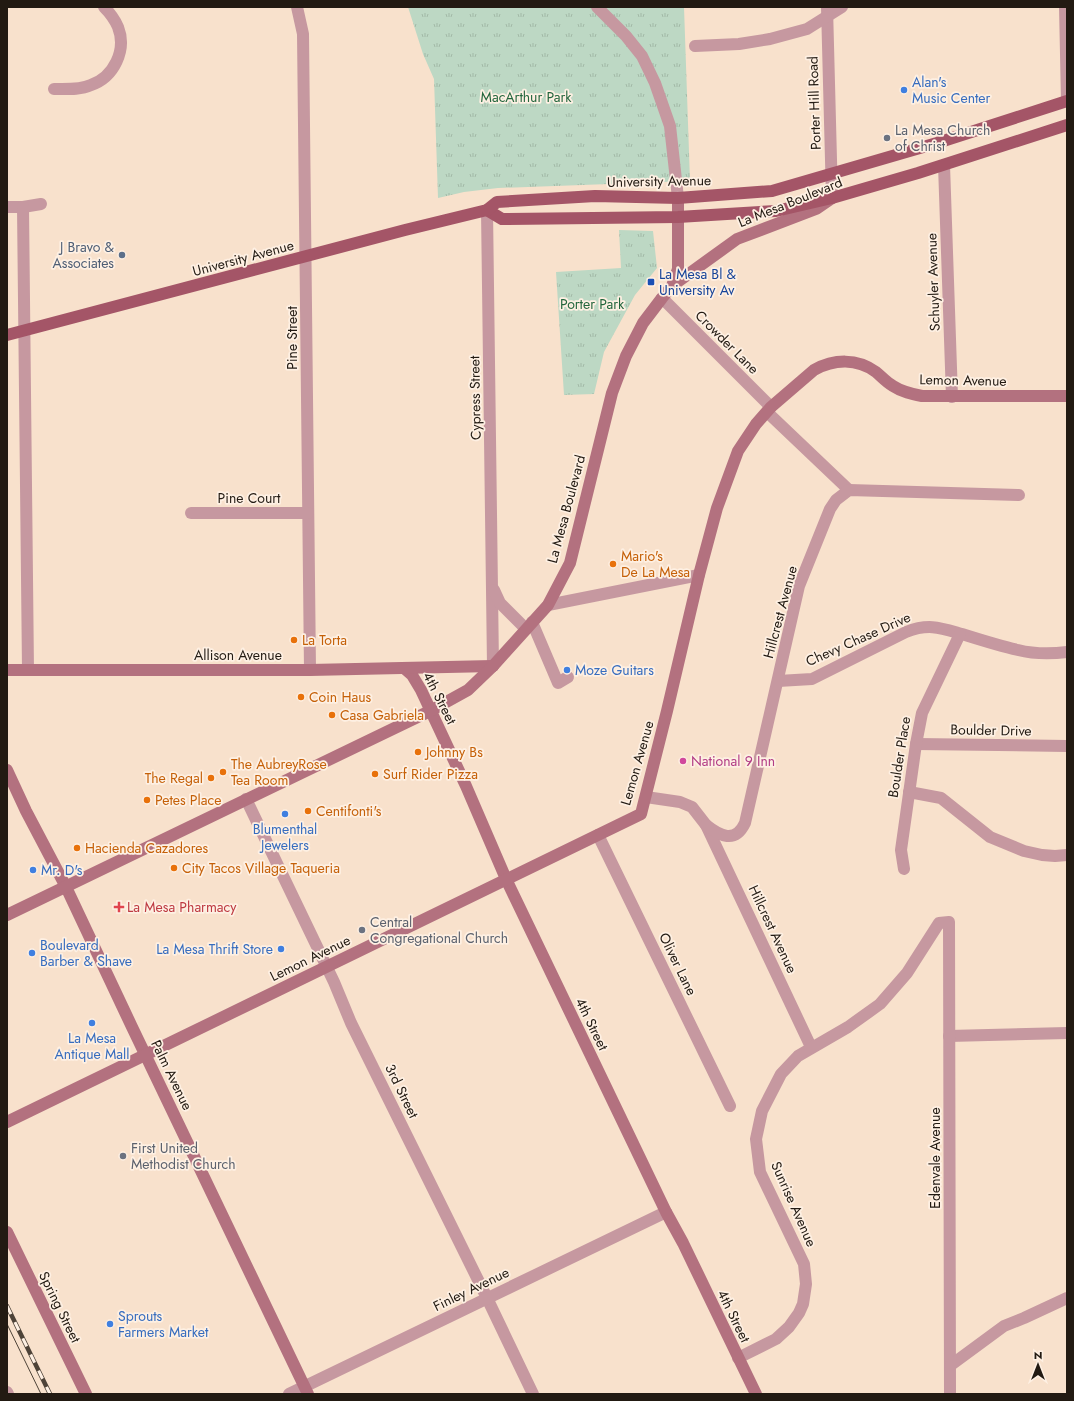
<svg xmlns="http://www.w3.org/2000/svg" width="1074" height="1401" viewBox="0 0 1074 1401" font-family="Jost,sans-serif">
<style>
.park{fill:url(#park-tufts)}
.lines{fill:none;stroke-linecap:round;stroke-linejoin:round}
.street{stroke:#c698a0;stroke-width:12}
.secondary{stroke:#b3717f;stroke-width:12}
.primary{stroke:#a45567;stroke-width:12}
.tram{stroke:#4e4338;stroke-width:1}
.rail-casing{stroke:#4e4338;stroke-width:4.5}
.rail{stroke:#fef0e3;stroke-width:3;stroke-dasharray:9;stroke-linecap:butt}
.shop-dot{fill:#3f7fe0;stroke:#fef0e3;stroke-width:1.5}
.worship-dot{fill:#6b7280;stroke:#fef0e3;stroke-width:1.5}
.service-dot{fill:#5c6f8a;stroke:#fef0e3;stroke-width:1.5}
.transit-dot{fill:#1a4fb4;stroke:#fef0e3;stroke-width:1.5}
.food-dot{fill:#e8710a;stroke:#fef0e3;stroke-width:1.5}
.hotel-dot{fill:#d1479c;stroke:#fef0e3;stroke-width:1.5}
.health-dot{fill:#e0444e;stroke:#fef0e3;stroke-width:1.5}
.labels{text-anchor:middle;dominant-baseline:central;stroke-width:3.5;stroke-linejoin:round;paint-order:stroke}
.shop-label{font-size:14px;fill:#366cbe;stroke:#fef0e3;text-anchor:start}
.park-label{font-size:14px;fill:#23663d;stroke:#fef0e3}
.street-label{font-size:14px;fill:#221a12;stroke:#fef0e3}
.worship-label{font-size:14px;fill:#5b616d;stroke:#fef0e3;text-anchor:start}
.service-label{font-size:14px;fill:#4e5e75;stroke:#fef0e3;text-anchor:end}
.transit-label{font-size:14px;fill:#164399;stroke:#fef0e3;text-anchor:start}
.food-label{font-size:14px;fill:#c56008;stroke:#fef0e3;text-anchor:start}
.hotel-label{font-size:14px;fill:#b23c85;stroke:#fef0e3;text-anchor:start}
.health-label{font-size:14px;fill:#be3a42;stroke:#fef0e3;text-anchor:start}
</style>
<defs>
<pattern id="park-tufts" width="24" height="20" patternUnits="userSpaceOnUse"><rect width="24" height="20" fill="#bdd8c4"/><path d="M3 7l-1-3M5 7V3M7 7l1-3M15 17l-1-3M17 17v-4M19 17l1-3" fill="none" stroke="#a2b9a7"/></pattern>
</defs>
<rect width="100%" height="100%" fill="#f8e1cc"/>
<g class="park">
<polygon points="408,7 684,7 690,181 498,188 464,192 438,198 434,79 423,54"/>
<polygon points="619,230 653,231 657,268 635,295 604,352 594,394 564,395 556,272 621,268"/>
</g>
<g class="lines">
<g class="street">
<polyline points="297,7 303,34 310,670"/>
<polyline points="597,7 626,36 642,56 655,83 670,126 678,198"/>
<polyline points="827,7 832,198"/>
<polyline points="1065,7 1067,101"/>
<polyline points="695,46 739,44 770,39 807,29 842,7"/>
<path d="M54,89C67,89 80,90 91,85C114,77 127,50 118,27C115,20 110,13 104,7"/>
<polyline points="944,165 952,397"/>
<polyline points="7,207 23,207 41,204"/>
<polyline points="23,207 28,670"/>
<polyline points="487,210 493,666"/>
<polyline points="662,298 771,407"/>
<polyline points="767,412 849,490"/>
<polyline points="191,513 308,513"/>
<polyline points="494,590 500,603 526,629"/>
<polyline points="548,605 699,575"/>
<polyline points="532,622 558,683 568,677"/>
<path d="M778,681L812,679L906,632C929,623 941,628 962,634C981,640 1000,646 1018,650C1034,654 1051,654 1067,652"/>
<polyline points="916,744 1067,746"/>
<polyline points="909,792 941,798 990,837 1024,851 1042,855 1055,856 1067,855"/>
<polyline points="646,797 680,802 692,807 706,825 811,1047"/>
<polyline points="246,799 334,982 351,1023 487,1298 533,1394"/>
<path d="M706,825C720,836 735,844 745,823L799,586L830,509L836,500L849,490L1019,495"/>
<polyline points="598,835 730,1106"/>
<polyline points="904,869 901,850 916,744 922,713 960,634"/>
<polyline points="949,1036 1067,1033"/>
<polyline points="738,1358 776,1339 789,1327 799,1313 803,1304 806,1284 804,1264 760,1172 756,1139 762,1111 781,1074 798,1056 848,1027 880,1004 907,973 939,923 949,922 950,1394"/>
<polyline points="951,1365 1004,1326 1024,1318 1067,1298"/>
<polyline points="7,1392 8,1394"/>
<polyline points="289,1394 666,1212"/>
</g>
<g class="secondary">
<polyline points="672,286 678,269 678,198"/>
<polyline points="404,668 412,675 421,690 466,786 506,879 666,1212 683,1243 756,1394"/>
<polyline points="7,670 310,670 493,666"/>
<polyline points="7,770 26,811 66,887 132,1027 308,1394"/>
<polyline points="7,915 430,711 468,690 493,666 548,605 570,563 612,393 626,356 643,323 662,298 672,286 737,239 816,209 832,198"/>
<path d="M7,1122L641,814L667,711L699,575L717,508L738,451L756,424L771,407L814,370C834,359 857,358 876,372C882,377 886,382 893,386C902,392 912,394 922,396H1067"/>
<polyline points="7,1232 86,1394"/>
</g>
<g class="primary">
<polyline points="487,210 502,219 678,217 776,211 832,198 918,173 1067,125"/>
<polyline points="7,335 405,230 487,210 497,202 595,196 678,198 772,191 937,143 1067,101"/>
</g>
<polyline class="tram" points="7,1324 41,1394"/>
<g class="rail-casing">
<polyline id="rail" points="7,1306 50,1394"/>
</g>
<use href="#rail" class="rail"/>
</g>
<g class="shop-dot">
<circle cx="904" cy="90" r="4"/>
<circle cx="567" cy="670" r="4"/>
<circle cx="285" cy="814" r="4"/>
<circle cx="33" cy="870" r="4"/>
<circle cx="281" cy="949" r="4"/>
<circle cx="32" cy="953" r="4"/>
<circle cx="92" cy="1023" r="4"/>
<circle cx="110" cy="1324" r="4"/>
</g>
<g class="worship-dot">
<circle cx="887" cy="138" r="4"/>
<circle cx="362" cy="930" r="4"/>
<circle cx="123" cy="1156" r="4"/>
</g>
<circle class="service-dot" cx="122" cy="255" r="4"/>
<rect class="transit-dot" x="647" y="278" width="8" height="8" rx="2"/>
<g class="food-dot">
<circle cx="613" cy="564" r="4"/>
<circle cx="294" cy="640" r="4"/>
<circle cx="301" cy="697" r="4"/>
<circle cx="332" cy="715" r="4"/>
<circle cx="418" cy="752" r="4"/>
<circle cx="223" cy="772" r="4"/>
<circle cx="375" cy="774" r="4"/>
<circle cx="211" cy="778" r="4"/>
<circle cx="147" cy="800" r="4"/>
<circle cx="308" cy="811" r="4"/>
<circle cx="77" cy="848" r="4"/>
<circle cx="174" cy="868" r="4"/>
</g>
<circle class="hotel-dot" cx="683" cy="761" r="4"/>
<path class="health-dot" d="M117 901h4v4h4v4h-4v4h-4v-4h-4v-4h4z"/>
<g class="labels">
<g class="shop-label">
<text x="912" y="82">Alan's<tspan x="912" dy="16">Music Center</tspan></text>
<text x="575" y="670">Moze Guitars</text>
<text x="285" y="829" text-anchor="middle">Blumenthal<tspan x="285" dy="16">Jewelers</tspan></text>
<text x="41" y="870">Mr. D's</text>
<text x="40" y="945">Boulevard<tspan x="40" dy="16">Barber &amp; Shave</tspan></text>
<text x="273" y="949" text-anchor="end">La Mesa Thrift Store</text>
<text x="92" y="1038" text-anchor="middle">La Mesa<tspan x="92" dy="16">Antique Mall</tspan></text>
<text x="118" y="1316">Sprouts<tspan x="118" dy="16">Farmers Market</tspan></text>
</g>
<g class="park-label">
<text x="526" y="97">MacArthur Park</text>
<text x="592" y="304">Porter Park</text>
</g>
<g class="street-label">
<text transform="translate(814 103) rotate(-92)">Porter Hill Road</text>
<text transform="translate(659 181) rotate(-1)">University Avenue</text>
<text transform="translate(790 202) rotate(-22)">La Mesa Boulevard</text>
<text transform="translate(243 258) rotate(-15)">University Avenue</text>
<text transform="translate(933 282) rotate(-92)">Schuyler Avenue</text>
<text transform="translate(292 338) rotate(-90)">Pine Street</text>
<text transform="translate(727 342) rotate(45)">Crowder Lane</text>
<text transform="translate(963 380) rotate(1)">Lemon Avenue</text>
<text transform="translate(475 398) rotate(-91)">Cypress Street</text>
<text x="249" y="498">Pine Court</text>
<text transform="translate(566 509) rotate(-75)">La Mesa Boulevard</text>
<text transform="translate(780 612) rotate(-75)">Hillcrest Avenue</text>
<text transform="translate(858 639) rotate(-24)">Chevy Chase Drive</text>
<text x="238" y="655">Allison Avenue</text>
<text transform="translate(440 698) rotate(63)">4th Street</text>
<text transform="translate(991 730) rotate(1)">Boulder Drive</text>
<text transform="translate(899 757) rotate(-81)">Boulder Place</text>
<text transform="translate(637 763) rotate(-74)">Lemon Avenue</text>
<text transform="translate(773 929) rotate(65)">Hillcrest Avenue</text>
<text transform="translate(310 958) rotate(-26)">Lemon Avenue</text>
<text transform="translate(678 964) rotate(64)">Oliver Lane</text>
<text transform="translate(592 1024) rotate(64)">4th Street</text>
<text transform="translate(172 1075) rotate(64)">Palm Avenue</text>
<text transform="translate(402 1091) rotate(64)">3rd Street</text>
<text transform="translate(935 1158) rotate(-90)">Edenvale Avenue</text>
<text transform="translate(794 1204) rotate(66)">Sunrise Avenue</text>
<text transform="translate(471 1289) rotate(-26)">Finley Avenue</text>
<text transform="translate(60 1307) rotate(64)">Spring Street</text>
<text transform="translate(734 1316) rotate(64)">4th Street</text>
</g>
<g class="worship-label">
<text x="895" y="130">La Mesa Church<tspan x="895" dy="16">of Christ</tspan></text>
<text x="370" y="922">Central<tspan x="370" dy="16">Congregational Church</tspan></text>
<text x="131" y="1148">First United<tspan x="131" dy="16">Methodist Church</tspan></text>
</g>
<g class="service-label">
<text x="114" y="247">J Bravo &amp;<tspan x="114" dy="16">Associates</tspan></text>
</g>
<g class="transit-label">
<text x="659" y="274">La Mesa Bl &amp;<tspan x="659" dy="16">University Av</tspan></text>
</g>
<g class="food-label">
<text x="621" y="556">Mario's<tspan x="621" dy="16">De La Mesa</tspan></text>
<text x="302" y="640">La Torta</text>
<text x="309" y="697">Coin Haus</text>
<text x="340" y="715">Casa Gabriela</text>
<text x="426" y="752">Johnny Bs</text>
<text x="231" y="764">The AubreyRose<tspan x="231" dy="16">Tea Room</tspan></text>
<text x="383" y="774">Surf Rider Pizza</text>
<text x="203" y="778" text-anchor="end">The Regal</text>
<text x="155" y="800">Petes Place</text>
<text x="316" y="811">Centifonti's</text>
<text x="85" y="848">Hacienda Cazadores</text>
<text x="182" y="868">City Tacos Village Taqueria</text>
</g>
<g class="hotel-label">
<text x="691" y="761">National 9 Inn</text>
</g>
<g class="health-label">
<text x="127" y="907">La Mesa Pharmacy</text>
</g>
</g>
<rect width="1074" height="1401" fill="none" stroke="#221a12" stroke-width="16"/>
<g transform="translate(1038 1365)" stroke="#fef0e3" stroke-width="3" paint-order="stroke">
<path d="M0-3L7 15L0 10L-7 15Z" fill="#221a12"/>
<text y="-6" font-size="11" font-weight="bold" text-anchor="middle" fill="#221a12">N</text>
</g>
</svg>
